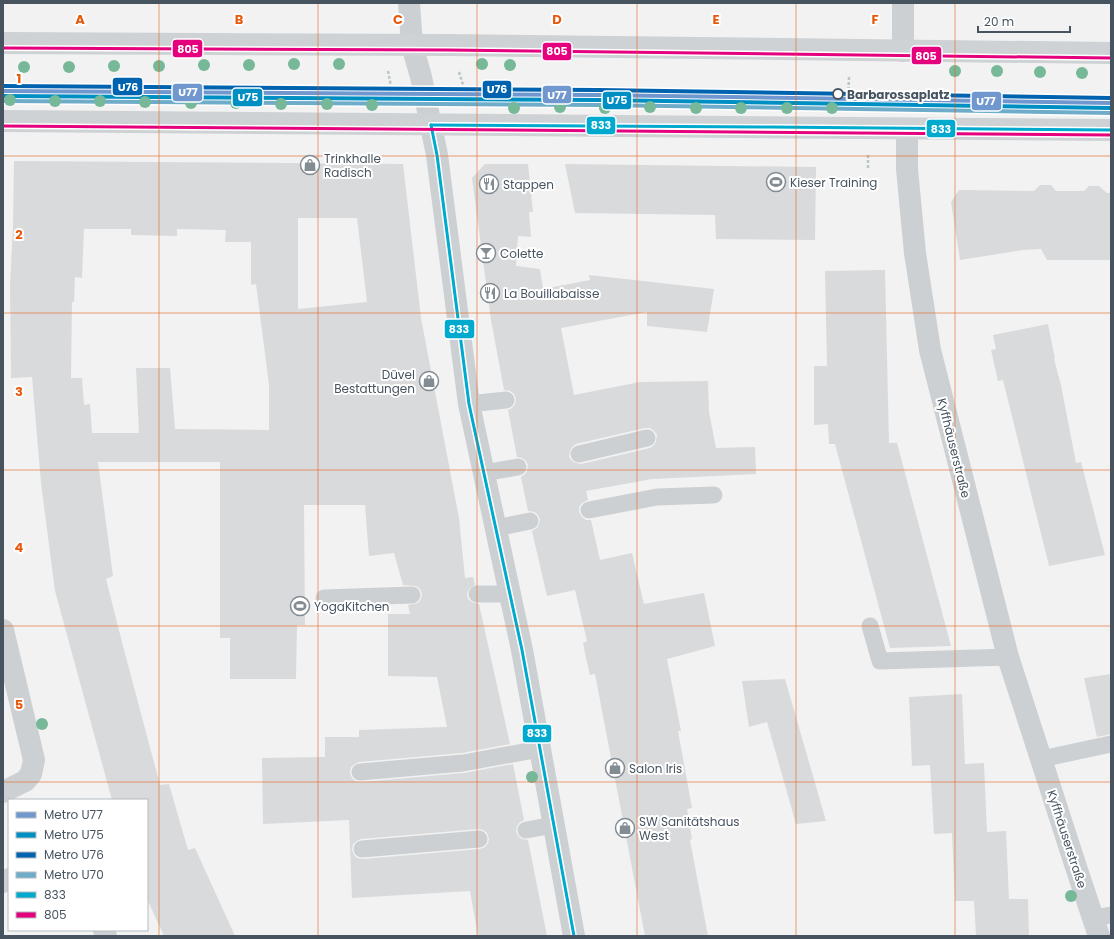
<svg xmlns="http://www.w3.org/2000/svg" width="1114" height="939" viewBox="0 0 1114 939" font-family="Poppins,sans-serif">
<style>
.building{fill:#d9dadc;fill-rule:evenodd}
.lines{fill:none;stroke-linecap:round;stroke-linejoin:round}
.path{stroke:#bac8c3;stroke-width:2.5;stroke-dasharray:3 2;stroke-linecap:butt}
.service{stroke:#cdd0d3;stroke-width:17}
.minor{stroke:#cdd0d3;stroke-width:22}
.secondary{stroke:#ced2d5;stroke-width:22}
.bus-1-casing{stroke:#fff;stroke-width:6}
.bus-2-casing{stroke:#fff;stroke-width:6}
.bus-1{stroke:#00a9ce;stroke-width:3}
.bus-2{stroke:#e5007d;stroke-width:3}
.metro-1-casing{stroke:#fff;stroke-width:7}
.metro-2-casing{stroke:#fff;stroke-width:7}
.metro-3-casing{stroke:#fff;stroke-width:7}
.metro-4-casing{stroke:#fff;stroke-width:7}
.metro-1{stroke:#7197cf;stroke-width:4}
.metro-2{stroke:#008fc2;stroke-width:4}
.metro-3{stroke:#0063af;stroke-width:4}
.metro-4{stroke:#6eacca;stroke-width:4}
.tree{fill:#77b898}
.grid{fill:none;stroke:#e8590c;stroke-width:1;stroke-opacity:0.55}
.stop-dot{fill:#fff;stroke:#475460;stroke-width:2}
.labels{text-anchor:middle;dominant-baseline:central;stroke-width:4;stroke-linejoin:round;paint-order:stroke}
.stop-label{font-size:12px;font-weight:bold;fill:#475460;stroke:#fff;text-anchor:start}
.poi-label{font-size:12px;fill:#475460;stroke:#fff;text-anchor:start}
.street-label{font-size:12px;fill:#475460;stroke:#fff}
.grid-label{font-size:13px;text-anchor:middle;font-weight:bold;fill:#e8590c;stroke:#fff;stroke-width:4;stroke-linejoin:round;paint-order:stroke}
.line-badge{stroke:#fff;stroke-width:1.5}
.badge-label{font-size:11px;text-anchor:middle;font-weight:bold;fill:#fff}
</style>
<rect width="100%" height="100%" fill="#f2f2f2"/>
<g class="building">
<path d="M14,161L403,164L421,318L459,518L465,578L473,577L475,585L469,589L467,594L468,599L472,602L479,604L510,744L462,753L359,762L355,764L351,767L350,773L352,778L355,781L361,782L464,773L513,764L524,820L520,822L517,826L516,832L519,837L522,839L528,840L547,936H478L470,891L352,898L349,820L263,824L262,758L325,757V737H359V730L447,727L437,677L388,676V614H410L408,605L418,603L421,599L422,594L420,589L416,586L403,585L394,553L369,556L365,505H304L305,625H297L296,679H230V638H220V462H98L113,576L106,579L123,646L160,785L169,784L188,850L195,848L235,936H164L147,899V800H112L55,591L41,483L32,377L11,378L10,285L13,227ZM298,218H357L367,302L298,309ZM84,229H131V235L177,236V229L226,230L225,242H251V285L256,284L269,385V430L175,429L170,368H136L139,433H92L90,404L84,405L82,378H71L72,302H74L75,277L82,278ZM479,829L483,830L487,833L489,839L488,843L485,847L480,849L363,859L357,858L354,855L352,850L353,844L357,841L361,839Z"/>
<path d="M485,164H528L533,212H529L531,237L518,236L516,266L540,269L543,289L590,280L589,275L714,289L707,332L647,326V312L561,328L574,395L640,382L708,381L709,412L716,448L755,447L756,474L652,479L586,491L588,500L582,503L579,507V512L582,517L586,520H591L600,560L632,553L644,604L704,593L715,646L667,659L681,731H678L692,808L687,809L692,839L690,840L708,936H645L595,674L590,675L586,658L583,643L587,641L575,590L547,596L532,531L537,528L539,524L540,519L537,514L534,512L528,511L521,477L525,474L527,471L528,465L526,461L522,458L517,457L508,410L512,408L515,404L516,399L514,394L510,391L504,390L491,320L472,178ZM645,428H650L654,431L657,435L656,441L654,445L650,448L581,464L576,463L572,461L569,457L570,451L572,447L576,444Z"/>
<polygon points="565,164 816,167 815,240 716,239 715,215 575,213"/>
<polygon points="1040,185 1051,185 1056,191 1084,191 1089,186 1099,186 1107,193 1111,193 1111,260 1047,260 1041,249 1023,250 960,260 951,202 959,190 1034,191"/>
<polygon points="885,270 889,443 897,443 951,646 890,648 835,444 829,444 828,424 814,425 814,366 827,366 825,271"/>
<polygon points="1048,324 1055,359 1054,359 1061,385 1076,463 1081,462 1105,555 1049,566 1003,380 998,381 991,350 996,349 993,335"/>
<polygon points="1111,674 1111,734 1097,737 1084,678"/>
<polygon points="785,679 826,821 796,824 767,722 749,727 742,681"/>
<polygon points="962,694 965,764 984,763 987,832 1006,831 1009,899 1028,899 1029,936 976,936 974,901 955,901 952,833 934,834 930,765 912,766 909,697"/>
</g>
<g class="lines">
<g class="path">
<polyline points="388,71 393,97"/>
<polyline points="459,72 466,94 467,98"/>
<polyline points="848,100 849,77"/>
<polyline points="868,155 868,168"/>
</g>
<g class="service">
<polyline points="469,404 506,400"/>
<polyline points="579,454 647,438"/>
<polyline points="484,473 518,467"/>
<polyline points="589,510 657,497 714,495"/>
<polyline points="496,528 530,521"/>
<polyline points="477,594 510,594"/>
<polyline points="324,598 412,595"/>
<polyline points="870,626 880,661 1008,657"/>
<polyline points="1041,759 1111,744"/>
<polyline points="360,772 463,763 540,749"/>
<polyline points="526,830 554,825"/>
<polyline points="362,849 479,839"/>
<polyline points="1094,918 1111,915"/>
</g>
<g class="minor">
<polyline points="409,3 412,45 421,77 437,155 469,404 522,650 574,936"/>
<polyline points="903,3 903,51"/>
<polyline points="907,129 907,169 915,253 930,350 1008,657 1076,867 1099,936"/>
<polyline points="3,630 34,760 31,774 25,781 3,792"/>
<polyline points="3,882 9,879"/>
<polyline points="104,930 106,936"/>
</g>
<g class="secondary">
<polyline points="3,43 448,45 1111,53"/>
<polyline points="3,121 1111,130"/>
</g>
<g class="bus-1-casing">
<g id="bus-1">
<polyline points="431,125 437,155 469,404 522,650 574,936"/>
<path d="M431,125C658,125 884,129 1111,130"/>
</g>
</g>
<g class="bus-2-casing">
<g id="bus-2">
<polyline points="3,48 448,50 1111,58"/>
<polyline points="3,126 1111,135"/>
</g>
</g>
<use href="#bus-1" class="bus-1"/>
<use href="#bus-2" class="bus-2"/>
<g class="metro-1-casing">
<polyline id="metro-1" points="3,91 599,95 1111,103"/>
</g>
<g class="metro-2-casing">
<polyline id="metro-2" points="3,96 599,100 1111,108"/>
</g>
<g class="metro-3-casing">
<polyline id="metro-3" points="3,86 599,90 1111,98"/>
</g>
<g class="metro-4-casing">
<polyline id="metro-4" points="3,101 599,105 1111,113"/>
</g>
<use href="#metro-1" class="metro-1"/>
<use href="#metro-2" class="metro-2"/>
<use href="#metro-3" class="metro-3"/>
<use href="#metro-4" class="metro-4"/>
</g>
<g class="tree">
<circle cx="294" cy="64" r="6"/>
<circle cx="339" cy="64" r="6"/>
<circle cx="482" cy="64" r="6"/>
<circle cx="204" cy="65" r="6"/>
<circle cx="249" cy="65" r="6"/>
<circle cx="510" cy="65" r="6"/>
<circle cx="114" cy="66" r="6"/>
<circle cx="159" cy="66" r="6"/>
<circle cx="24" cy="67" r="6"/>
<circle cx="69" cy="67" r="6"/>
<circle cx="955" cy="71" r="6"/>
<circle cx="997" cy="71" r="6"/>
<circle cx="1040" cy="72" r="6"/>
<circle cx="1082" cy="73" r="6"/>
<circle cx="10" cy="100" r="6"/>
<circle cx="55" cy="101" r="6"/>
<circle cx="100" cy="101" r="6"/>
<circle cx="145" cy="102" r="6"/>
<circle cx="191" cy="103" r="6"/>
<circle cx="236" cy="103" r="6"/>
<circle cx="281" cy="104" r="6"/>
<circle cx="327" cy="104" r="6"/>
<circle cx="372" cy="105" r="6"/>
<circle cx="560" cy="107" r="6"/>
<circle cx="650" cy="107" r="6"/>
<circle cx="514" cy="108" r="6"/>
<circle cx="605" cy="108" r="6"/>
<circle cx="696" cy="108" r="6"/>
<circle cx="741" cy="108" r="6"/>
<circle cx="787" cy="108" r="6"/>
<circle cx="832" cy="108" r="6"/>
<circle cx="42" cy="724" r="6"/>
<circle cx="532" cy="777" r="6"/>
<circle cx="1071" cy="896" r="6"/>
</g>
<path class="grid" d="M159,3V936M318,3V936M477,3V936M637,3V936M796,3V936M955,3V936M3,156H1111M3,313H1111M3,470H1111M3,626H1111M3,782H1111"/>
<defs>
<g id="shop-ring" transform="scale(1)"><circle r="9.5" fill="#fff" stroke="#838b93" stroke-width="1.5"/><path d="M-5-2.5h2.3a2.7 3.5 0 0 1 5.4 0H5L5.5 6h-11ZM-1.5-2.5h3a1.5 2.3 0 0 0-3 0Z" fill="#838b93"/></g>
<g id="stadium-ring" transform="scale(1)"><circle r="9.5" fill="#fff" stroke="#838b93" stroke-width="1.5"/><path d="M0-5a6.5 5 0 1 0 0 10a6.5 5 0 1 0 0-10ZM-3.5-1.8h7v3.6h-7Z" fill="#838b93"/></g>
<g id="restaurant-ring" transform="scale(1)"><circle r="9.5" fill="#fff" stroke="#838b93" stroke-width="1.5"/><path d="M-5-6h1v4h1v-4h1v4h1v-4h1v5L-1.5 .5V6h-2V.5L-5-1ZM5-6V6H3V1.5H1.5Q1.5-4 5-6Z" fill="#838b93"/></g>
<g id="bar-ring" transform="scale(1)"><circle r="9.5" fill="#fff" stroke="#838b93" stroke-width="1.5"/><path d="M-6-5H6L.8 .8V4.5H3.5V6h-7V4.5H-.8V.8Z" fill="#838b93"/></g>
</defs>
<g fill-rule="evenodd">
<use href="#shop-ring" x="310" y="165"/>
<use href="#stadium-ring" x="776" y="182"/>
<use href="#restaurant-ring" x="489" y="184"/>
<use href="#bar-ring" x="486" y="253"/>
<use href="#restaurant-ring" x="490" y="293"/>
<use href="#shop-ring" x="429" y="381"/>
<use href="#stadium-ring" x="300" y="606"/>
<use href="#shop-ring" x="615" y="768"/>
<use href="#shop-ring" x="625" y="828"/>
</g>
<circle class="stop-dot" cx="838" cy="94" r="5"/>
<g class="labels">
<g class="stop-label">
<text x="847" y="94">Barbarossaplatz</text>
</g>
<g class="poi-label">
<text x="324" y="158">Trinkhalle<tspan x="324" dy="14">Radisch</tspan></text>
<text x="790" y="182">Kieser Training</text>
<text x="503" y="184">Stappen</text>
<text x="500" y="253">Colette</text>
<text x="504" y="293">La Bouillabaisse</text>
<text x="415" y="374" text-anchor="end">Düvel<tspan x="415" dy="14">Bestattungen</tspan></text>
<text x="314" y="606">YogaKitchen</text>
<text x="629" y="768">Salon Iris</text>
<text x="639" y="821">SW Sanitätshaus<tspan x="639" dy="14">West</tspan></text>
</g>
<g class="street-label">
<text transform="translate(954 448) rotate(76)">Kyffhäuserstraße</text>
<text transform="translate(1067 839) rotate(72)">Kyffhäuserstraße</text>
</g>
</g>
<g class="grid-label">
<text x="80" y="24">A</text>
<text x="239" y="24">B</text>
<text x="398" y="24">C</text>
<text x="557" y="24">D</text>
<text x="716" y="24">E</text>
<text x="875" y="24">F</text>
<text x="19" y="83">1</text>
<text x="19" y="239">2</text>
<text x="19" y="396">3</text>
<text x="19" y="552">4</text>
<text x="19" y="709">5</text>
</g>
<g class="line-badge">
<rect x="172" y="39" width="31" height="19" rx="4" fill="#e5007d"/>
<rect x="542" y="42" width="30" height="19" rx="4" fill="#e5007d"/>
<rect x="911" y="46" width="31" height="19" rx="4" fill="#e5007d"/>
<rect x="112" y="77" width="31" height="19" rx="4" fill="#0063af"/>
<rect x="482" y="80" width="30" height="19" rx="4" fill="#0063af"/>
<rect x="172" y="83" width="31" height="19" rx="4" fill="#7197cf"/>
<rect x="542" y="85" width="30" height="19" rx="4" fill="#7197cf"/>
<rect x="232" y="88" width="31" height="19" rx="4" fill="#008fc2"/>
<rect x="602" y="91" width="30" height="19" rx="4" fill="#008fc2"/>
<rect x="971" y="91" width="31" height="20" rx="4" fill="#7197cf"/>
<rect x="586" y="116" width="30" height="19" rx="4" fill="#00a9ce"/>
<rect x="926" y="119" width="30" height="19" rx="4" fill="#00a9ce"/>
<rect x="444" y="319" width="31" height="20" rx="4" fill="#00a9ce"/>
<rect x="522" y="724" width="30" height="19" rx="4" fill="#00a9ce"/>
</g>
<g class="badge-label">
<text x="188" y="53">805</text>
<text x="557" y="55">805</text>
<text x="926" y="60">805</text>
<text x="128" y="91">U76</text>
<text x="497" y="93">U76</text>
<text x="188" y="96">U77</text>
<text x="557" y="99">U77</text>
<text x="248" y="101">U75</text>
<text x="617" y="104">U75</text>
<text x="986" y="105">U77</text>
<text x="601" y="129">833</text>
<text x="941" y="133">833</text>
<text x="459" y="333">833</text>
<text x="537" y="737">833</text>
</g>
<rect width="1114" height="939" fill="none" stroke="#475460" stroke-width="8"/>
<rect x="8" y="799" width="140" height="132" fill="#ffffff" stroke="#b5bbbf"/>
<rect x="16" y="812" width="20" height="6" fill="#7197cf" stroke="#b5bbbf"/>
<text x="44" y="819" font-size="12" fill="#475460">Metro U77</text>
<rect x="16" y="832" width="20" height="6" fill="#008fc2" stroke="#b5bbbf"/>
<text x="44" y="839" font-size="12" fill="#475460">Metro U75</text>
<rect x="16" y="852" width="20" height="6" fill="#0063af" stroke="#b5bbbf"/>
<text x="44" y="859" font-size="12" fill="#475460">Metro U76</text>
<rect x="16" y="872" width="20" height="6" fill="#6eacca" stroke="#b5bbbf"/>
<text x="44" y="879" font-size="12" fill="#475460">Metro U70</text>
<rect x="16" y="892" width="20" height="6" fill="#00a9ce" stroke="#b5bbbf"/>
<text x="44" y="899" font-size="12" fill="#475460">833</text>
<rect x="16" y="912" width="20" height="6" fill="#e5007d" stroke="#b5bbbf"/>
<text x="44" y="919" font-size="12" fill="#475460">805</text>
<path d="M978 26v6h92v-6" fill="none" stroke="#475460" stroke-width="2"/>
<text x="984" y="26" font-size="12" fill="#475460" stroke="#ffffff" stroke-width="3" paint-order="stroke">20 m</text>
</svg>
